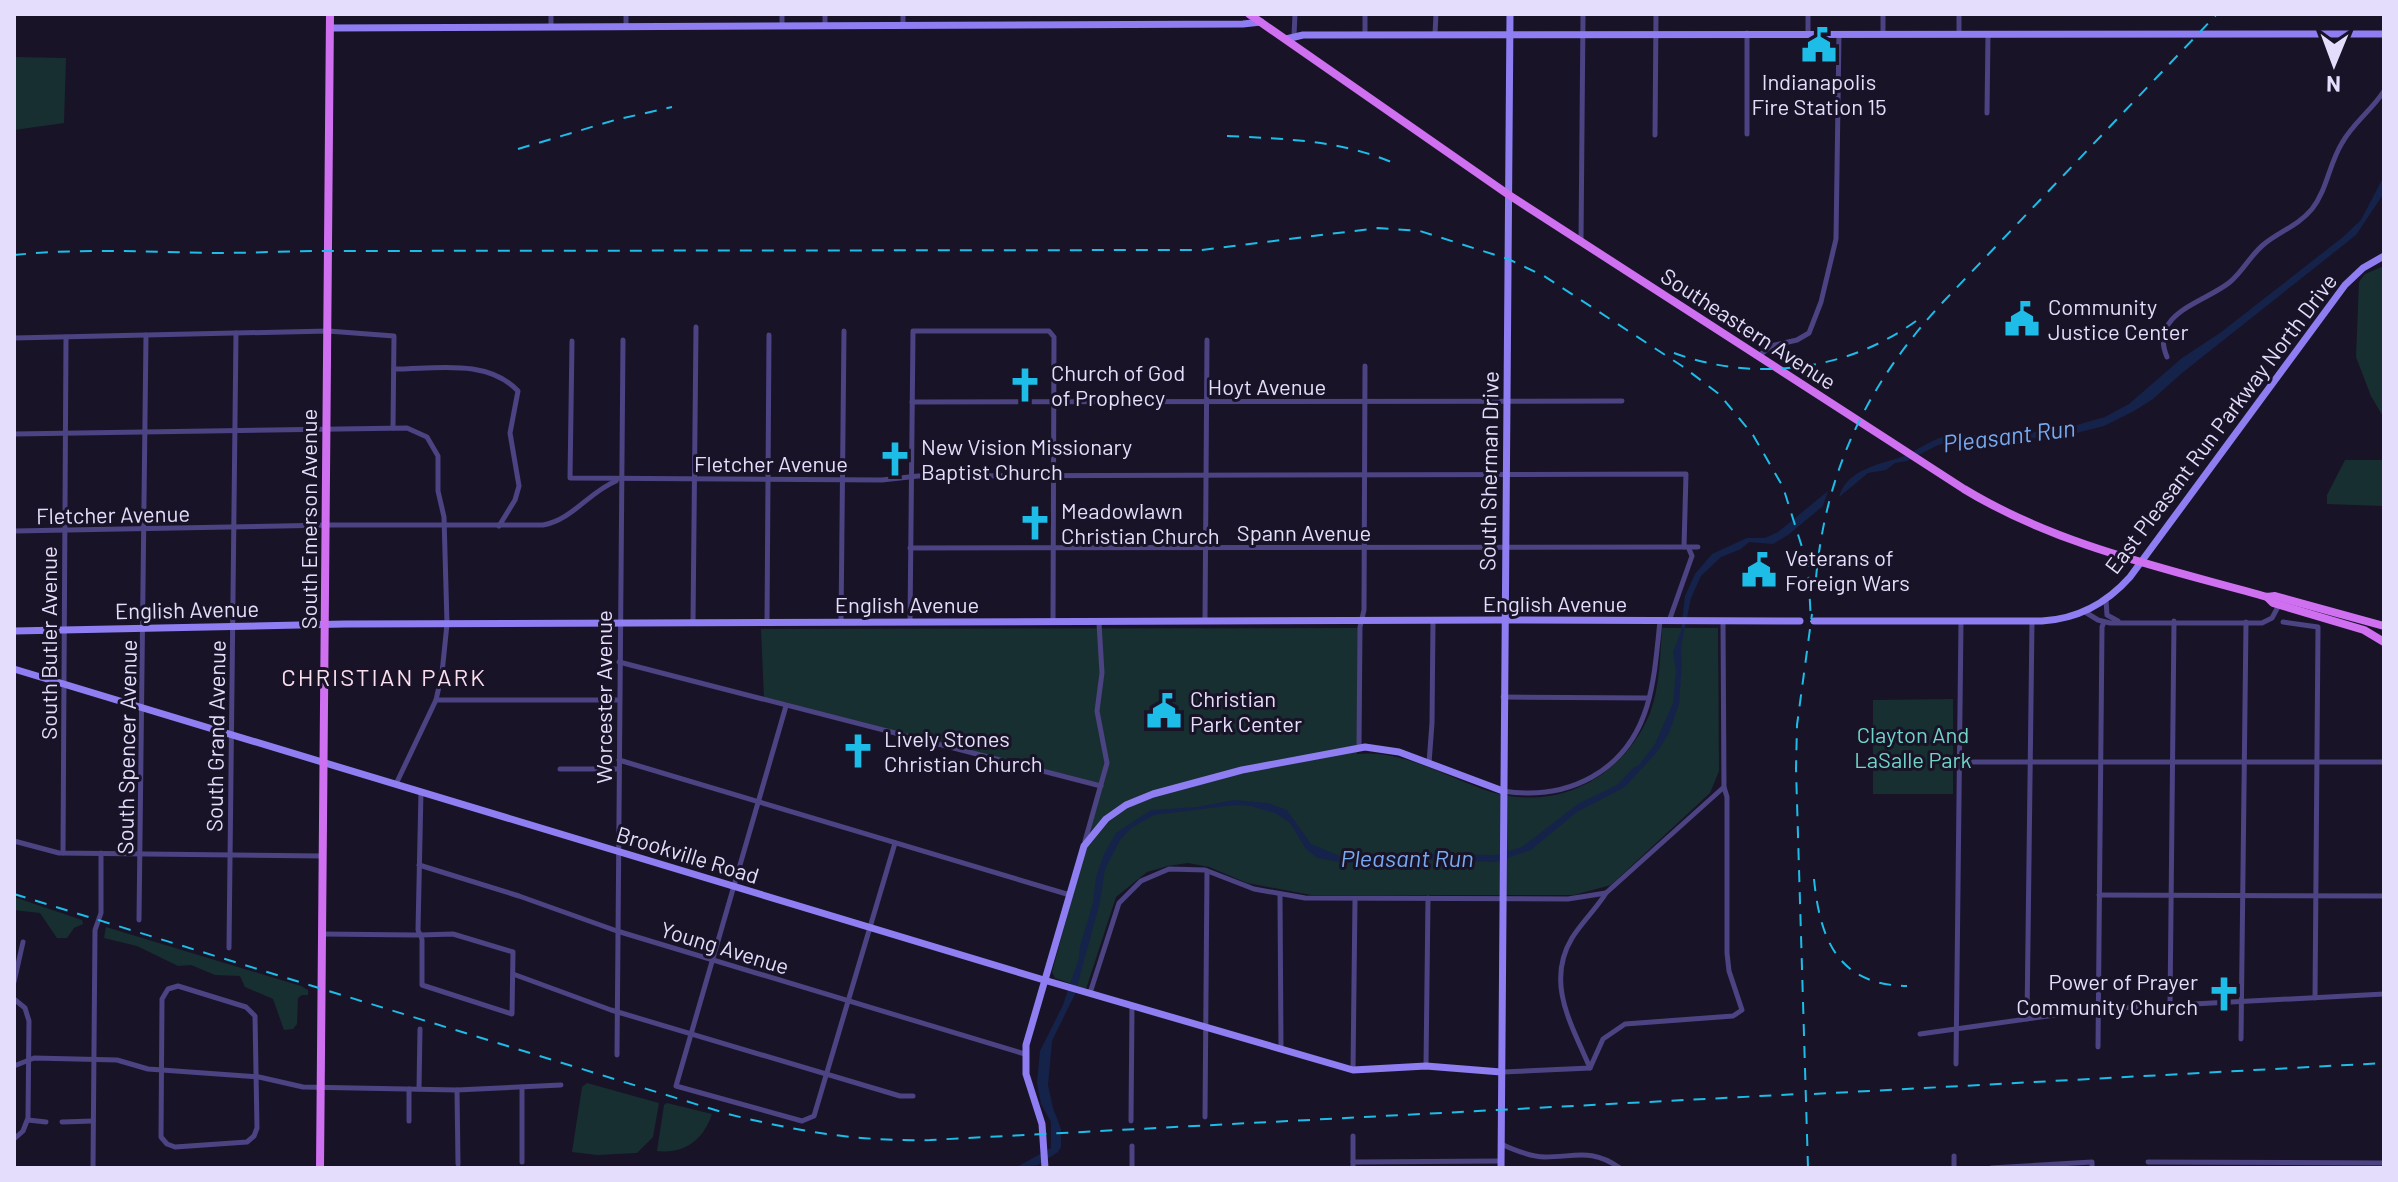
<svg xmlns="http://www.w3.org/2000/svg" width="2398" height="1182" viewBox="0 0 2398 1182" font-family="Barlow,sans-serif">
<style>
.green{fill:#172f31}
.water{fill:#15234a}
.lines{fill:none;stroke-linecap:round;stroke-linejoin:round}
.street{stroke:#4c4382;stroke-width:5}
.secondary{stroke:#8e7ef1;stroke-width:7}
.primary{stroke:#ce70f0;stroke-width:8}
.rail{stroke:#1dbde7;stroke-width:2;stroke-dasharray:12 10;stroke-linecap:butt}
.labels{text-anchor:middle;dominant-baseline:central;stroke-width:6;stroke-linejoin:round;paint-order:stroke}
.poi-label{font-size:22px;fill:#e4ddfb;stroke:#191328;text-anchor:start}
.street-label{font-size:22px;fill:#e4ddfb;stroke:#191328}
.park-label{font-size:22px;fill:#70d5c7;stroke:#191328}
.water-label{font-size:24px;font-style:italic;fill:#76aaf1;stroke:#191328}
.neighbourhood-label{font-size:24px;letter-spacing:2px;fill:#fcdfee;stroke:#191328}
</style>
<rect width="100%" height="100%" fill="#191328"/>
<g class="green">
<polygon points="14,57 66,58 64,123 14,130"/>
<polygon points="2384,266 2384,418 2371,396 2356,357 2359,282 2365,274"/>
<polygon points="2345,460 2384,460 2384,506 2327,504 2327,495"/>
<path d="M1358,628L1357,754C1403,749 1448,778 1491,792C1558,812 1624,777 1650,713C1660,686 1660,657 1662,628H1718L1719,771L1710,793L1611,885L1574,895H1311L1247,883L1209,867L1188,863L1168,866L1147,872L1116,897L1086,989L1055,978L1052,972L1103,784L764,698L761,629Z"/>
<polygon points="1953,699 1953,794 1873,794 1873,700"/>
<polygon points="14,897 82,920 83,924 74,928 67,938 57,938 40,913 14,910"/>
<polygon points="106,927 301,986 308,990 308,995 302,995 298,998 297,1024 293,1029 284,1030 273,999 245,987 240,976 215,975 191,965 178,966 137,946 104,938"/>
<polygon points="587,1083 659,1103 653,1137 637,1153 597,1155 572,1152 582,1087"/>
<path d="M667,1103L712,1114C703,1140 685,1154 657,1151L664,1105Z"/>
</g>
<g class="water">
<path d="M2384,176L2382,196L2356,235L2182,373L2153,399L2134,411L2104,426L2068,435L1999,441H1955L1938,445L1907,461L1895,463L1886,470L1868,473L1839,497C1847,469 1879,465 1904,456C1917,451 1928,441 1943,437C1956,433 1972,436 1986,435L1993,438L2070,427L2105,417L2129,404L2182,358L2220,333L2343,237L2361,220Z"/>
<polygon points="1828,491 1823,506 1788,535 1773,544 1749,542 1741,549 1721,557 1701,576 1691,598 1681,647 1682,665 1679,704 1669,733 1657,752 1625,787 1577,812 1531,850 1495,862 1397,859 1346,863 1317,858 1306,849 1290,823 1277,814 1251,806 1235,805 1154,815 1131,828 1120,840 1105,869 1100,902 1075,994 1052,1041 1048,1085 1053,1108 1061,1129 1061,1147 1058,1152 1038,1165 1015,1168 1051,1148 1051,1122 1041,1104 1037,1083 1040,1051 1063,1005 1079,958 1080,946 1093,903 1096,877 1104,854 1116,833 1151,810 1197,807 1234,800 1268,803 1287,810 1311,844 1340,856 1368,853 1495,855 1522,847 1578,804 1617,785 1633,768 1639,765 1655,744 1673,703 1676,671 1673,652 1681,631 1685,596 1695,574 1712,554 1747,538 1765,538 1778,532"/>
</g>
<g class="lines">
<g class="street">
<polyline points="1959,14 1959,34"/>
<polyline points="782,26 782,14"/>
<polyline points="825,26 825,14"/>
<polyline points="903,26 903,14"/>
<polyline points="551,27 551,14"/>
<polyline points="626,27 626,14"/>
<polyline points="1747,33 1747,134"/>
<polyline points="1883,33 1883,14"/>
<polyline points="1365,34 1365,14"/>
<polyline points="1435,34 1436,14"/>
<polyline points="1808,34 1808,14"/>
<polyline points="1294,35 1295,14"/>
<polyline points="1987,113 1988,34"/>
<polyline points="1655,135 1656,14"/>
<polyline points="1581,241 1583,14"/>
<polyline points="14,338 328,331 394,336 393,428"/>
<polyline points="572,341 570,478 882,480 918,476 1686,474 1684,547"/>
<polyline points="1760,355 1771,346 1797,340 1809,333 1821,302 1836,239 1839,34"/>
<path d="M2167,357C2148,313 2206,302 2230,282C2243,271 2250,256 2263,245C2278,232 2298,226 2312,209C2327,190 2329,164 2342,143C2353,123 2372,110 2384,91"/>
<path d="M394,369C435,369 487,358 518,391L510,433L519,486L515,500L499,526"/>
<polyline points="912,402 1622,401"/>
<polyline points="14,434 407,428 427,437 438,456 438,491 444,517 447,624 442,673 436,700 396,784"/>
<path d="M14,531L333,525H543C572,520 589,492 616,481"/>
<polyline points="910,548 1698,547"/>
<polyline points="2106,600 2107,615 2118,621"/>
<polyline points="2085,612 2098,620 2110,623 2262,623 2272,618 2279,605"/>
<polyline points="1205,621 1207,340"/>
<polyline points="1669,621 1692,556 1689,549"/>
<polyline points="841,622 844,331"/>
<polyline points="910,622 913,331 1049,331 1054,337 1053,622"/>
<polyline points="2283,622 2318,627 2315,998"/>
<polyline points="693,623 696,327"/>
<polyline points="767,623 769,335"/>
<polyline points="619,662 1101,786"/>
<polyline points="1503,697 1649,698"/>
<polyline points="436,700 619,700"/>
<polyline points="786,706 676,1086 802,1121 814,1116 895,843"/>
<polyline points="1359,747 1360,627 1364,610 1365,366"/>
<polyline points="619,760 1070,895"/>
<polyline points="1960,762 2384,762"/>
<polyline points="1429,763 1432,723 1433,621"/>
<polyline points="560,769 618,769"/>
<path d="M1503,791C1568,801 1627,772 1647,706C1655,679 1657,649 1660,621"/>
<polyline points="14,841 59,853 323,856"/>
<polyline points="1085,841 1107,763 1097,711 1102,673 1099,623"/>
<polyline points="63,853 66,337"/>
<polyline points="419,865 519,896 617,931 1025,1054"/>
<polyline points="1280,895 1281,1049"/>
<polyline points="2099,895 2384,896"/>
<polyline points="139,920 146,335"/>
<path d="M322,934L415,935H420L453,934L513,952L512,1014L422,985V940C422,936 419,934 418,930L421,791"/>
<polyline points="229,948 236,333"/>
<polyline points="513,974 611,1010 900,1096 913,1096"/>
<polyline points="14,982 23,942"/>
<polygon points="178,986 246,1007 255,1016 257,1128 254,1136 247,1142 175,1147 167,1144 161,1137 162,999 168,989"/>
<polyline points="1090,993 1119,903 1141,881 1169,869 1205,870 1254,889 1305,898 1568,899 1606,893 1724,787 1723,621"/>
<polyline points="14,999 25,1008 29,1021 28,1118 23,1131 14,1139"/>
<polyline points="2170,1006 2174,621"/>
<polyline points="2027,1019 2032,621"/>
<polyline points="1920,1034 2098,1009 2384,994"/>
<polyline points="2241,1039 2246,622"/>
<polyline points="2098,1047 2102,627 2104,622"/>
<polyline points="617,1055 623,340"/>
<polyline points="1956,1064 1961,621"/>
<polyline points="14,1066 34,1058 117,1060 148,1069 259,1077 303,1087 457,1090 561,1085"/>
<polyline points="1426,1066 1428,898"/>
<path d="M1590,1068C1572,1025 1545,983 1572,938C1582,922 1596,909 1606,893"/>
<polyline points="1353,1070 1355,899"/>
<polyline points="1502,1072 1590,1068 1603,1039 1625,1024 1733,1016 1742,1010 1729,971 1727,953 1727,797 1724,787"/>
<polyline points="419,1089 420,1029"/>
<polyline points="457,1090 458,1164"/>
<polyline points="1205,1117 1207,871"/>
<polyline points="28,1120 46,1122"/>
<polyline points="409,1121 409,1089"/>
<polyline points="1131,1121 1132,1006"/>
<polyline points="62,1122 93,1121"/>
<path d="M1501,1144C1514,1150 1530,1157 1545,1157C1576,1157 1591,1148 1620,1168"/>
<polyline points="522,1162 522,1087"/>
<polyline points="1353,1162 1501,1161"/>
<polyline points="2148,1162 2384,1163"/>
<polyline points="93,1168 95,930 101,913 101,853"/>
<polyline points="1132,1168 1132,1146"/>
<polyline points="1353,1168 1353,1136"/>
<polyline points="1954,1168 1954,1156"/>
<polyline points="1991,1168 2092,1162 2092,1168"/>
</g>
<g class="secondary">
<polyline points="330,28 1243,24 1261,22"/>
<polyline points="1286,39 1303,35 2384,34"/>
<path d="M1814,621H2042C2078,619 2106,604 2130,577L2345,285L2363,268L2384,256"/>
<polyline points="14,631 345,624 1504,620 1800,621"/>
<polyline points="14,669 1044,980 1353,1070 1426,1066 1501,1072"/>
<polyline points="1045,1168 1042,1124 1026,1074 1026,1045 1084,846 1106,819 1126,805 1153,794 1242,770 1365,747 1399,752 1503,791"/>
<polyline points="1501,1168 1510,14"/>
</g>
<g class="primary">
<path d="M1249,14L1509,195L1964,489C2056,545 2164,568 2267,597L2275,596L2384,626"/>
<polyline points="2267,597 2273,603 2364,630 2384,642"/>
<polyline points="320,1168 330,14"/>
</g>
<g class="rail">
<path d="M1227,136C1287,139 1343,140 1398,165"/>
<polyline points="518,149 615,120 672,107"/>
<path d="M14,255C82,248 149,252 217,253C252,253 287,251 321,251L1201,250L1378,228L1420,231L1508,259L1544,276L1682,366L1719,394L1753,435L1783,487L1808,566L1811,622"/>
<path d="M1674,353C1756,383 1850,371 1920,318"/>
<path d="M1816,578C1826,468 1869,382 1943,302L2217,14"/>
<path d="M1814,879C1820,940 1838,985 1907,986"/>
<path d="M14,894L728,1114C795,1131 861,1142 930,1140L1799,1094"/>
<polyline points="1814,1094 2384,1063"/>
<polyline points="1808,1168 1796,769 1797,725 1812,614"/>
</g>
</g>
<defs>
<g id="civic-bare" transform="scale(2.76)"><path d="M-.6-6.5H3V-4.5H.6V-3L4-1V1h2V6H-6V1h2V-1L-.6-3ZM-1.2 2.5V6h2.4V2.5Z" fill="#1dbde7" stroke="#191328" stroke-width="2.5" paint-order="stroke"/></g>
<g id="church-bare" transform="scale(2.76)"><path d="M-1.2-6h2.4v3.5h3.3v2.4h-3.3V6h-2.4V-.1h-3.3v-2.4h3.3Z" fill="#1dbde7" stroke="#191328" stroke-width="2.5" paint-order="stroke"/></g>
</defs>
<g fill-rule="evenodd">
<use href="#civic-bare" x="1819" y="45"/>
<use href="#civic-bare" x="2022" y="319"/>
<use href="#church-bare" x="1025" y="385"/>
<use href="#church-bare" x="895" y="459"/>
<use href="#church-bare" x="1035" y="523"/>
<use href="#civic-bare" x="1759" y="570"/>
<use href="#civic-bare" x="1164" y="711"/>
<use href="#church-bare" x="858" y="751"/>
<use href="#church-bare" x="2224" y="994"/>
</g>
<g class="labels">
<g class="poi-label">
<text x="1819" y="81" text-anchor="middle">Indianapolis<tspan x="1819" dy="25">Fire Station 15</tspan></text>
<text x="2048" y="306">Community<tspan x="2048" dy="25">Justice Center</tspan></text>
<text x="1051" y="372">Church of God<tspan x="1051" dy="25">of Prophecy</tspan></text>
<text x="921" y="446">New Vision Missionary<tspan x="921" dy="25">Baptist Church</tspan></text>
<text x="1061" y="510">Meadowlawn<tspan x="1061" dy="25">Christian Church</tspan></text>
<text x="1785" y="557">Veterans of<tspan x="1785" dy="25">Foreign Wars</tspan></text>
<text x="1190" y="698">Christian<tspan x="1190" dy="25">Park Center</tspan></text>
<text x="884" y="738">Lively Stones<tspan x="884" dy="25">Christian Church</tspan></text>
<text x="2198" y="981" text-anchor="end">Power of Prayer<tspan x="2198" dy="25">Community Church</tspan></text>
</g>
<g class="street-label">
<text transform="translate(1749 328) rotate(33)">Southeastern Avenue</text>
<text x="1267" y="386">Hoyt Avenue</text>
<text transform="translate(2220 423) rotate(-53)">East Pleasant Run Parkway North Drive</text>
<text x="771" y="463">Fletcher Avenue</text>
<text transform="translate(1488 471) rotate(-89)">South Sherman Drive</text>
<text transform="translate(113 514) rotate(-1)">Fletcher Avenue</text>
<text transform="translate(308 519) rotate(-90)">South Emerson Avenue</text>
<text x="1304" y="532">Spann Avenue</text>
<text x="1555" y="603">English Avenue</text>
<text x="907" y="604">English Avenue</text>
<text transform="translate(187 609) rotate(-1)">English Avenue</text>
<text transform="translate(48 643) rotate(-90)">South Butler Avenue</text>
<text transform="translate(603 697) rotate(-90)">Worcester Avenue</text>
<text transform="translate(215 736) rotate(-89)">South Grand Avenue</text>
<text transform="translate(126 747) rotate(-89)">South Spencer Avenue</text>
<text transform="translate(688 854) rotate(17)">Brookville Road</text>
<text transform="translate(725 947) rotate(17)">Young Avenue</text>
</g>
<g class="park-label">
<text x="1913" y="734">Clayton And<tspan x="1913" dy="25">LaSalle Park</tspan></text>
</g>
<g class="water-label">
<text transform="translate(2009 435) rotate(-7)">Pleasant Run</text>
<text x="1407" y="857">Pleasant Run</text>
</g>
<g class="neighbourhood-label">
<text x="384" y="676">CHRISTIAN PARK</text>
</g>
</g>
<rect width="2398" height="1182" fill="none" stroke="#e4ddfb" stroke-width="32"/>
<g transform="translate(2334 64) rotate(181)" stroke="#191328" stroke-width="6" paint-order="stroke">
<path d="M0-6L14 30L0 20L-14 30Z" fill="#e4ddfb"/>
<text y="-12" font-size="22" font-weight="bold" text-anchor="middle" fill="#e4ddfb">N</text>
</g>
</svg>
